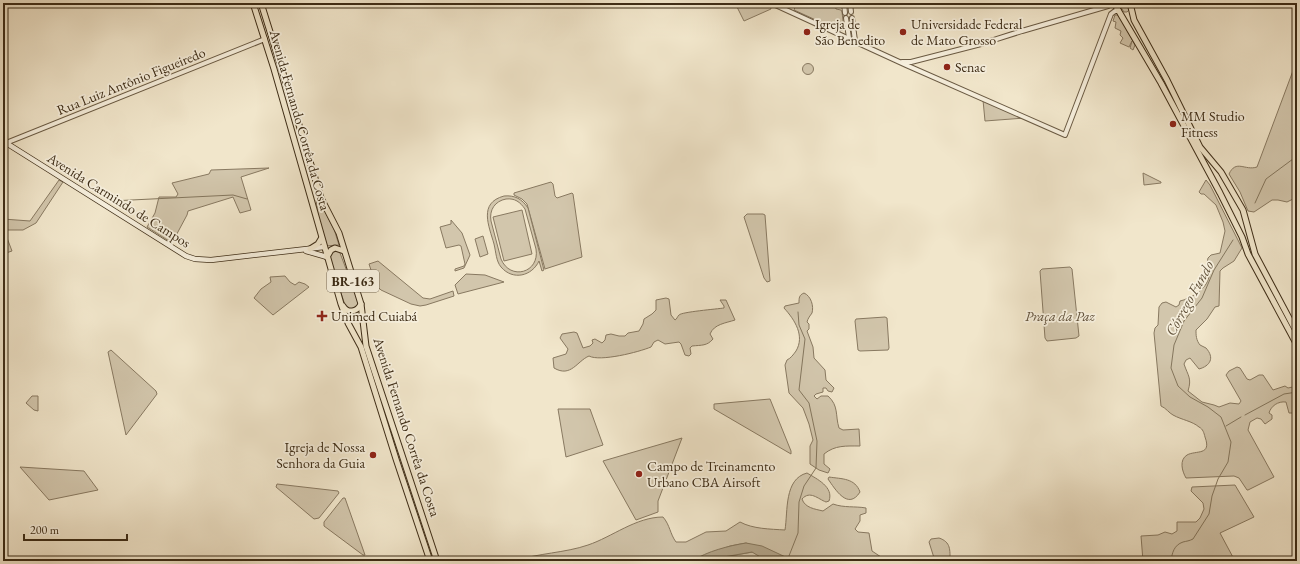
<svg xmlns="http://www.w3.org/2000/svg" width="1300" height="564" viewBox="0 0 1300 564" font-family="'EB Garamond',serif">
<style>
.green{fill:#d2c6ac;stroke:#887961;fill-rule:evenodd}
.water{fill:#b4a78d;stroke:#84765d}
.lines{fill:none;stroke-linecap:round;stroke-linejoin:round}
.stream{stroke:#84765d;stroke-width:1}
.tertiary-casing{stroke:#6a5a43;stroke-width:6}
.secondary-casing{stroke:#3d2c16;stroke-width:6}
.primary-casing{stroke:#3d2c16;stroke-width:7}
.trunk-casing{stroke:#3d2c16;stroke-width:7}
.tertiary{stroke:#f6efdd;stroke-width:4}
.secondary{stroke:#f6efdd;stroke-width:4.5}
.primary{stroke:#f1e6cb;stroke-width:5}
.trunk{stroke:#f1e6cb;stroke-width:5}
.poi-dot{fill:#8f2418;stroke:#f6efdd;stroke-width:1.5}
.labels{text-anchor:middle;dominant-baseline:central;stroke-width:3.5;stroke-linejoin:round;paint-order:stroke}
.shield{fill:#f6efdd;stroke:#746652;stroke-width:1}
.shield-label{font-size:13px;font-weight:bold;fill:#3d2c16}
.poi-label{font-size:14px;fill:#3d2c16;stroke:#f6efdd;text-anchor:start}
.street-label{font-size:14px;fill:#3d2c16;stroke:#f6efdd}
.park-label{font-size:14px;font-style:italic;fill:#62523c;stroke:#f6efdd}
.water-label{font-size:15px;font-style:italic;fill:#61513a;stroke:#f6efdd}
</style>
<rect width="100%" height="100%" fill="#f1e6cb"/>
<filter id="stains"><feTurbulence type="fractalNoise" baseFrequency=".005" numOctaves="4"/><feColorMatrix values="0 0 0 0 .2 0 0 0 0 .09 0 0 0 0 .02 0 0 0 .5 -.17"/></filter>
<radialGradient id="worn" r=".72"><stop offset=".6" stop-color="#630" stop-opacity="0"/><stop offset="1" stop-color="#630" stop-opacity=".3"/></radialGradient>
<g class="green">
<polygon points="735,3 767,3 770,5 771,9 744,21"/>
<polygon points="817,3 834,3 836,9 841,10 842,12 844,29 840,31 794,10 795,7"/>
<polygon points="1118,3 1128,3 1129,10 1127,12 1124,12"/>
<polygon points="1115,15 1119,15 1135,45 1133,50 1130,48 1132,41 1129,47 1120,43 1123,38 1120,35 1121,31 1115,28 1116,22 1113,21"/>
<path d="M1297,60V197L1287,202L1278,200H1272L1254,212L1248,211L1240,192L1229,174C1236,159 1245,171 1257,167Z"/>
<circle cx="808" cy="69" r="5.5"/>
<polygon points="983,100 1025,118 985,121"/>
<polygon points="269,168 241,177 251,210 240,213 233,197 188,211 187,215 172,243 147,227 155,213 159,197 176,197 178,194 172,183 209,174 211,170"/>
<polygon points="1143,173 1161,182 1161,183 1144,185"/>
<polygon points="59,180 63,182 36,223 23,230 4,230 12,251 3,254 3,219 30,221"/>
<path d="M1206,180L1210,185L1242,248L1234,261L1223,268L1220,271L1219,306L1215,307L1207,319L1196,330C1196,335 1196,340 1200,345C1202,346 1204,347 1206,348C1215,358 1210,366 1199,369L1190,358L1186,360L1184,364C1188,376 1192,378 1188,391L1202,402L1214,405L1219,407L1230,403L1239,404L1241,401L1226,375L1229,371L1237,367L1240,368L1247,379L1250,380L1259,375H1263L1273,390L1285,386L1288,388L1297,386V410L1292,413H1289L1286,402C1278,401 1271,406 1269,413L1272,415V419L1265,424L1261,419L1257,418L1250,422L1248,430L1274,477L1248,490H1247L1239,478L1234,476L1186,478C1182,471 1179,460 1187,455C1196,450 1212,456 1205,437C1204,433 1203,429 1199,427C1192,421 1182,420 1173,415C1169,413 1166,408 1161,406L1154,333L1155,328L1158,325L1159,307L1162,303L1166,302L1176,307L1179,305L1180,301C1190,299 1207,289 1209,277C1209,271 1206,265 1208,258L1211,255L1220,253L1225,231L1223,222L1216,205L1204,194H1201L1199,192Z"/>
<polygon points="551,182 553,184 555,196 557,198 572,193 573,194 582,257 545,269 527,204 522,199 514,195 514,193"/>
<path d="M504,196C515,195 522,199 528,208L544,270L542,271L539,261C532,276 513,281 501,267C496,261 496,252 494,244C489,226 478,203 504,196ZM506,199C515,198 520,202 525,209L536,249C540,273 510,281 501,259L491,221C489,210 495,201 506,199Z"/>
<polygon points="319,199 334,229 339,245 324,246 319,222 316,200"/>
<polygon points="522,210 532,254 504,261 493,217"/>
<polygon points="747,214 763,214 765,215 770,281 767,282 764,278 744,217"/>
<polygon points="451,220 462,233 470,255 464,268 455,271 455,269 464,266 465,264 461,246 459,245 446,248 440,227 451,224"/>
<polygon points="483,236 488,254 480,257 475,239"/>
<polygon points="333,250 339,251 340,253 359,303 354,310 346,308 329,257"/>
<polygon points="378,261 423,298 430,299 453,291 454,296 426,305 420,306 411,304 381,290 376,285 369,264"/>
<polygon points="1070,267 1072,269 1079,336 1076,338 1047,341 1045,338 1040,271 1042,269"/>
<polygon points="466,274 485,275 504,282 458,294 455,285"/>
<polygon points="285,276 290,282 295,285 299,282 305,284 309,287 273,315 254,298 261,289 271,282 270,277"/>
<path d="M804,293C811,296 814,306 812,313C810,316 808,318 807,322L809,324V329L807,331L813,347L814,358L825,370L826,380L834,388L832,392L828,391L826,388H823V392L816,394L814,396L817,399L821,396H828C839,406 835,415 839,428L843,430L859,429L860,446C846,446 835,445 824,454V464L830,469L828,473L819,470L810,464V446L813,440L809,424L803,408L789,393L785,365L787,360C791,358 793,355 796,351C805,336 795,320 784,308L785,306L799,303C799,298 799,295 804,293Z"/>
<path d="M666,298L669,299L671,315L675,320C677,319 677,317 679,315C681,312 717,309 724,308V306L720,300H726L735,320C726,323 714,324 710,334L713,339C707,346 702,345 692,346L690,348L691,354L689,356L685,355L681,344L679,342L665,344L658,340L654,342L651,347C639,352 600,362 589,356C577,361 571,378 554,368L553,358L566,354L568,349L560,338L562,334L574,332L577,333L583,348L590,346L593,343L592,340L595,339L602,343L605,340L606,335L611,334L619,336H625L628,333L639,331L643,324L644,319L652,314L656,310V300Z"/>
<polygon points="885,317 887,318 889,348 888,350 860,351 858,350 855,321 856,319"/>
<polygon points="111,350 156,391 157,394 126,435 108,352"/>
<polygon points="32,396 38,396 38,411 34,410 26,403"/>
<polygon points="770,399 791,451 791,454 714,409 714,404"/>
<polygon points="558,409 590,409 603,445 566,457"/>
<polygon points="682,438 658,501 658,512 636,520 603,461"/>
<polygon points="20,467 84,471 98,490 49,500"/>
<path d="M807,473C817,479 834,487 829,501L826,502C818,499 810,490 802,499C805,508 815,509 823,511L833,504C844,508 855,506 866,508V513L860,515V521L855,529L858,532L869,533L872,551L887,561H794L746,543L730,546L698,558L692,561H515C538,553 565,553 588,545C612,537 636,517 663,517C670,525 670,534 676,542H686L706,532L726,531L740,522C753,529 770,529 785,530C788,511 784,479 807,473Z"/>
<path d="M829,477C842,479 855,478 860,492C848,511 835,489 828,479Z"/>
<polygon points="277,484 338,491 339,493 319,518 314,519 276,487"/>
<polygon points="1235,485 1254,517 1220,533 1235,561 1143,561 1141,536 1158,535 1165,532 1172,534 1177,531 1177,522 1196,522 1200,518 1204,509 1203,503 1191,491 1192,487"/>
<polygon points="343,498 345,498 365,555 363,555 324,526 324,522"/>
<path d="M939,538C951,542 950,550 950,561H935L929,542L931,539Z"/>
<polygon points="753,552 767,561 712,561 718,558"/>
</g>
<path class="water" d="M746,543L762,546L794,561H767L752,552L718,558L712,561H692C708,551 728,546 746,543Z"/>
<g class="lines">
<g class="stream">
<polyline points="111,201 233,195 247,199"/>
<polyline points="1255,203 1266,179 1297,156"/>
<polyline points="1245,415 1284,394 1297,392"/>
<polyline points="1226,426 1241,417"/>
<polyline points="787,561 798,533 799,502 804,486 816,468 817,441 809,403 799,390 805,339 799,325 798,312"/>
<path d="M1171,561C1172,553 1174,545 1183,542C1187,541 1189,541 1193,539L1209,514L1212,496L1218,479L1228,462L1231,442L1221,417L1208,407L1190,397L1178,386L1171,368L1174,345L1184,321L1202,298L1214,270L1233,240"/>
</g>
<g class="tertiary-casing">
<g id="tertiary">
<polyline points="771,3 906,65 1065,135 1111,14 1115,11 1119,11"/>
<polyline points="844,3 845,13"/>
<polyline points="850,3 851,12"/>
<polyline points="846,18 849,38"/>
<polyline points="852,18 855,41"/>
<polyline points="902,62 911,62 981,44 1022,31 1108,6 1112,3"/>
<polyline points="6,143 265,39"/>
</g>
</g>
<g class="secondary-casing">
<g id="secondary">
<polyline points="3,141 186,256 195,259 211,260 324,247"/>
<polyline points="306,251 327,257"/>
</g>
</g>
<g class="primary-casing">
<g id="primary">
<polyline points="1114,3 1161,83 1220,193 1242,237 1248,254 1297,345"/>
<polyline points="1130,3 1134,20 1167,80 1200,147 1221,172 1243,210 1255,254 1297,333"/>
</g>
</g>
<g class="trunk-casing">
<g id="trunk">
<polyline points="253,3 274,69 341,304 348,323 361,347 396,459 430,561"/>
<polyline points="261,3 293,105 321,198 339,233 361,304 366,346 437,561"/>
<polyline points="310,249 318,244 321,239"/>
<polyline points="327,257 331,250 335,248 344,251"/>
<path d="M343,306C348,314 357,312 361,304"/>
</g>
</g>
<use href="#tertiary" class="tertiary"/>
<use href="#secondary" class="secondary"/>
<use href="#primary" class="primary"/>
<use href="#trunk" class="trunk"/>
</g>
<g class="poi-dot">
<circle cx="807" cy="32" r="4"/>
<circle cx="903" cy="32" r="4"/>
<circle cx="947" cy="67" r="4"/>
<circle cx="1173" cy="124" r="4"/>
<path d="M320 310h4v4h4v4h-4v4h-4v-4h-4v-4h4z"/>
<circle cx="373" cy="455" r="4"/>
<circle cx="639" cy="474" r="4"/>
</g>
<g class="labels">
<rect class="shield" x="327" y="270" width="52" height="22" rx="3"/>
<g class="shield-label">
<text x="353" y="281">BR-163</text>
</g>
<g class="poi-label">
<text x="815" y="24">Igreja de<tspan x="815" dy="16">São Benedito</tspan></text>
<text x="911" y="24">Universidade Federal<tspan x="911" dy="16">de Mato Grosso</tspan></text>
<text x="955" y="67">Senac</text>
<text x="1181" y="116">MM Studio<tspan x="1181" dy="16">Fitness</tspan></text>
<text x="331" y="316">Unimed Cuiabá</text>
<text x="365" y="447" text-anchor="end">Igreja de Nossa<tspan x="365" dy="16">Senhora da Guia</tspan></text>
<text x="647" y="466">Campo de Treinamento<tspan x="647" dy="16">Urbano CBA Airsoft</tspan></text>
</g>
<g class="street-label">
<text transform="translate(131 81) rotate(-22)">Rua Luiz Antônio Figueiredo</text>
<text transform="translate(300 120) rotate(74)">Avenida Fernando Corrêa da Costa</text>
<text transform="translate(119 200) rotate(32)">Avenida Carmindo de Campos</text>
<text transform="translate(407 427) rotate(72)">Avenida Fernando Corrêa da Costa</text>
</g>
<g class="park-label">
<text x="1060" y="316">Praça da Paz</text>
</g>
<g class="water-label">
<text transform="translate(1189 298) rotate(-61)">Córrego Fundo</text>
</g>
</g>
<rect width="1300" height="564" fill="none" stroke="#f1e6cb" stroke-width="16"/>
<rect x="4" y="4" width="1292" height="556" fill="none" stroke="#3d2c16" stroke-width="2"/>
<rect x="8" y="8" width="1284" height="548" fill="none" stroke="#3d2c16"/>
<path d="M24 534v6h103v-6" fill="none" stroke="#3d2c16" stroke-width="2"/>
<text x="30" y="534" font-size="12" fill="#3d2c16" stroke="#f6efdd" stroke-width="3" paint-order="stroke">200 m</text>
<rect width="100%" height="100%" filter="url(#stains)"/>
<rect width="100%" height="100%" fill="url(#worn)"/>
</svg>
